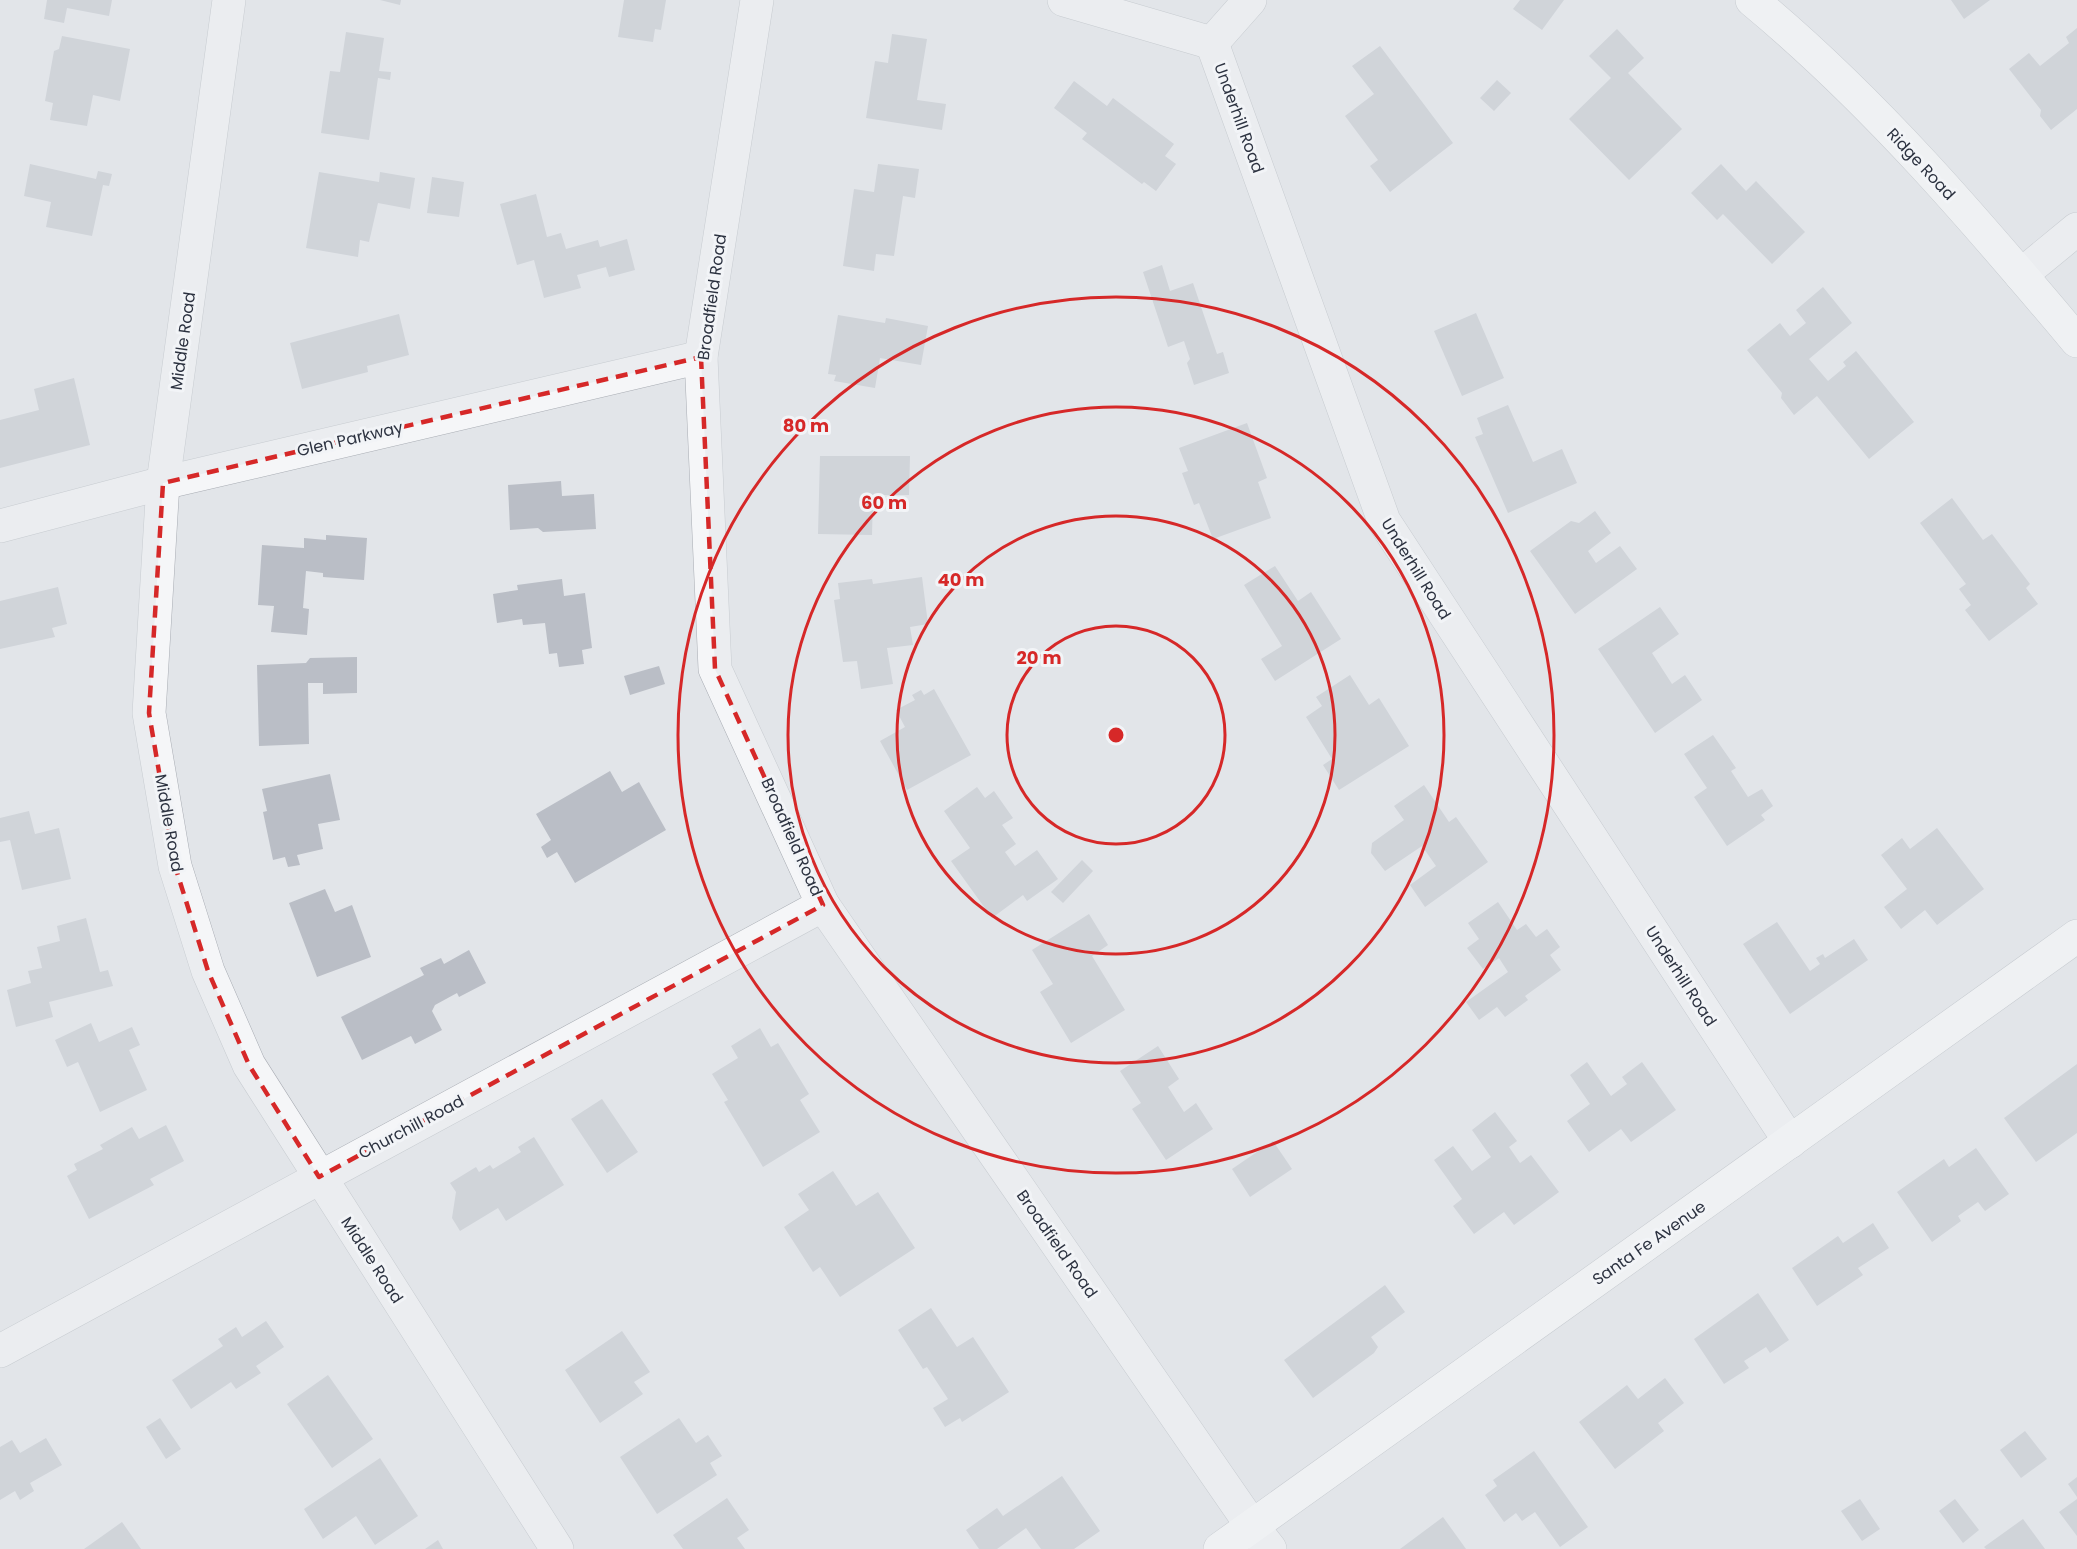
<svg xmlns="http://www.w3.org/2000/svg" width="2077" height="1549" viewBox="0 0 2077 1549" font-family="Poppins,sans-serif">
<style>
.building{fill:#babec6}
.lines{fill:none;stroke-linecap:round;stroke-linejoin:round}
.street-casing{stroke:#a8acb3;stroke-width:34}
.secondary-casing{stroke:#a8acb3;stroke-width:34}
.street{stroke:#f5f6f8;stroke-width:33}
.secondary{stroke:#fff;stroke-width:33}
.marked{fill:none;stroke:#d62828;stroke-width:4.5;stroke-dasharray:12 8;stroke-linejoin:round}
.ring{fill:none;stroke:#d62828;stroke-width:3}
.labels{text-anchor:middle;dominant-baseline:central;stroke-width:6;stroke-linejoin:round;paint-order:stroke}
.street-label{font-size:16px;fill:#2c3240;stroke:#f2f4f7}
.centre{fill:#d62828;stroke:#f2f4f7;stroke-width:3}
.ring-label{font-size:18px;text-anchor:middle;font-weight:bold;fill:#d62828;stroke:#f2f4f7;stroke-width:6;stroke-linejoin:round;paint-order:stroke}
</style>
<rect width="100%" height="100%" fill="#e2e5e9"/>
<g class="building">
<polygon points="47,0 112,0 109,16 67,8 64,23 44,19"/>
<polygon points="380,0 401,0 400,5"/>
<polygon points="624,0 666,0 661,30 655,29 653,42 618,37"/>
<polygon points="1520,0 1564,0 1542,30 1513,9"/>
<polygon points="1951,0 1990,0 1964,19"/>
<polygon points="2077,28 2077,109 2051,130 2040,116 2041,110 2009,69 2029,53 2040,66 2069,43 2066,37"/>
<polygon points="1617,29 1644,58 1628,73 1682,129 1629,180 1569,119 1611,78 1589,56"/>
<polygon points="346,32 384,38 379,71 391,72 390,80 378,78 369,140 321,133 330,71 340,72"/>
<polygon points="892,34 927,39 917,100 946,104 942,130 866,118 875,61 888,63"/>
<polygon points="62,36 130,49 120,101 93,95 87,126 50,120 53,103 45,101 54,51 59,49"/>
<polygon points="1380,46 1453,143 1390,192 1370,166 1378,160 1345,116 1374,94 1352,66"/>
<polygon points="1497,80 1511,93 1494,111 1480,98"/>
<polygon points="1074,81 1107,106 1113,98 1174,144 1165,156 1176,164 1156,191 1144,182 1142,184 1082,139 1087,133 1054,108"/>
<polygon points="30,164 96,179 98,171 112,174 109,186 103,185 92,236 46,227 51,202 24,196"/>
<polygon points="878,164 919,169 915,198 903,196 894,256 876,254 874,271 843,266 854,189 874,192"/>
<polygon points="1721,164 1746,191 1756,181 1805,232 1772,264 1723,214 1717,220 1691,193"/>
<polygon points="319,172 379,182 380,172 415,178 410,209 378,203 369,242 360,240 358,257 306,248"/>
<polygon points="432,177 464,182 459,217 427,213"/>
<polygon points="536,194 547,237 561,233 566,249 598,240 600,247 627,239 635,270 609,277 606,267 577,275 581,288 544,298 534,260 517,265 500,204"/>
<polygon points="1162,265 1170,291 1193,283 1217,354 1223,352 1229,373 1194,385 1187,363 1190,359 1184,341 1168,347 1143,272"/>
<polygon points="1823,287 1852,323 1809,359 1828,381 1846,366 1843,362 1856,351 1914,422 1869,459 1817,396 1794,415 1781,398 1782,393 1747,350 1780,323 1790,336 1806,323 1796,310"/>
<polygon points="1476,313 1504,378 1462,396 1434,331"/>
<polygon points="399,314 409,355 367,366 368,372 302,389 290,343"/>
<polygon points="838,315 885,323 886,318 928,326 921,365 880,358 875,388 834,381 836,375 828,374"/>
<polygon points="74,378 90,445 0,468 0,420 39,410 34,389"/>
<polygon points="1508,405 1533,462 1562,449 1577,483 1508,513 1475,437 1483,434 1477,418"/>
<polygon points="1247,423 1267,478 1258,482 1271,518 1213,539 1199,503 1194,505 1182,473 1188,471 1179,448"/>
<polygon points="820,456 910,456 909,495 873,495 872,535 818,534"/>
<polygon points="561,481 562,496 594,494 596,529 543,532 538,528 510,530 508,485"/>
<polygon points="1952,498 1983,540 1992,534 2030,584 2026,588 2038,604 1989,641 1965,610 1971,605 1959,589 1966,584 1920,523"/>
<polygon points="1595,511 1611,533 1588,551 1596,563 1620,546 1637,569 1575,614 1530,551 1571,521 1579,523"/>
<polygon points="326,535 367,538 364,580 323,577 323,573 306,571 303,608 309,609 307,635 271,632 274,606 258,605 262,545 304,548 304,538 326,540"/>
<polygon points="1275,566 1298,601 1311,592 1341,639 1275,681 1261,659 1282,646 1244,585"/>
<polygon points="922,577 928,624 910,627 913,645 887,648 893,684 861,689 857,661 843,662 834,600 840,599 838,583 872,579 873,584"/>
<polygon points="562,579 564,596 585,593 592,648 582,650 584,664 559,667 557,653 549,654 545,623 523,625 522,619 497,623 493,594 518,590 517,585"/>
<polygon points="58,587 67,624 52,628 55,637 0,649 0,601"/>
<polygon points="1660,607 1679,634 1652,653 1672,684 1685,675 1702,700 1655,733 1598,649"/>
<polygon points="357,657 357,693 323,694 323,683 308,683 309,744 259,746 257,665 306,663 310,658"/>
<polygon points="659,666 665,684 630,695 624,676"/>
<polygon points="1350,675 1369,705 1379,698 1409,746 1339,790 1323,765 1332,759 1306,717 1322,706 1316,697"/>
<polygon points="934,689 971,755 907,790 880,741 905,727 896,710 915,700 912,695 921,690 924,695"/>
<polygon points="1713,735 1736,768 1731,771 1748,797 1762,789 1773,806 1761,815 1765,820 1727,846 1694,797 1707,788 1684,754"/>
<polygon points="610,771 622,792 639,782 666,830 575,883 557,852 547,858 541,847 551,840 536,814"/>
<polygon points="330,774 340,820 318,824 323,849 297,855 300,865 288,867 285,857 273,860 263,812 267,811 262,789"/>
<polygon points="1424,785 1449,822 1456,817 1488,862 1425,907 1410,885 1436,866 1422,846 1385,871 1371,853 1372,843 1404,820 1394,806"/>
<polygon points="977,787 985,798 994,791 1013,818 1002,825 1016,844 1005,852 1015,866 1037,850 1058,879 1027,901 1023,895 992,918 951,861 970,848 944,811"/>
<polygon points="29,811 35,834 59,828 71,879 22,890 10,840 0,842 0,818"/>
<polygon points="1937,828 1984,889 1937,925 1925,910 1901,929 1884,907 1907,889 1881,855 1902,838 1910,849"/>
<polygon points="1082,860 1093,871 1063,903 1051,892"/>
<polygon points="325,889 335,912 352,905 371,957 317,977 289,903"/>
<polygon points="1498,902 1517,930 1526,924 1536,937 1547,929 1560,947 1550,955 1561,970 1525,996 1528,1000 1505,1017 1497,1007 1479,1020 1466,1002 1508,972 1499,958 1483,969 1467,948 1479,939 1468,923"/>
<polygon points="1089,914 1108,945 1092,956 1125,1010 1071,1043 1040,992 1053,984 1032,950"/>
<polygon points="86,918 100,972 108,970 113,986 49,1002 53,1017 16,1027 7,990 31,983 28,971 42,968 37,947 60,941 57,926"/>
<polygon points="1777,922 1810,971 1820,964 1816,958 1823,954 1825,958 1854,939 1868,960 1790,1014 1743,944"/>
<polygon points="469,950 486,983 459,997 457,993 435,1005 432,1011 442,1030 415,1044 411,1036 362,1060 341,1017 424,975 420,968 441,958 444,964"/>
<polygon points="91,1023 99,1042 132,1027 140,1045 129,1050 147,1090 100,1112 78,1062 67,1067 55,1040"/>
<polygon points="760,1028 771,1047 778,1043 809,1094 800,1100 820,1132 763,1167 724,1102 728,1100 712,1074 738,1058 731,1046"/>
<polygon points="1158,1046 1179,1079 1168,1087 1184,1112 1196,1103 1213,1129 1166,1160 1132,1109 1141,1103 1120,1071"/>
<polygon points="1587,1062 1611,1096 1627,1084 1622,1077 1642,1062 1676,1110 1631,1142 1621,1129 1589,1152 1567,1121 1590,1104 1570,1075"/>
<polygon points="2077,1064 2077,1133 2036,1162 2004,1118"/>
<polygon points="602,1099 638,1152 607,1173 571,1119"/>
<polygon points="1495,1112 1517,1141 1509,1147 1520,1163 1531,1155 1559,1192 1514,1225 1504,1212 1474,1234 1453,1206 1462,1199 1434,1160 1453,1146 1472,1171 1491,1157 1472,1130"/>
<polygon points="166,1125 184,1161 150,1179 154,1185 89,1219 67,1176 77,1170 74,1164 103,1149 100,1145 132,1127 139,1139"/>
<polygon points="534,1137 564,1185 506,1221 498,1208 460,1231 452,1218 456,1192 450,1183 476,1167 479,1172 490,1165 493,1169 521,1152 518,1147"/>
<polygon points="1273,1141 1292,1169 1250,1197 1232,1169"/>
<polygon points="1976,1148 2009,1194 1985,1211 1978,1202 1958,1216 1961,1221 1932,1242 1897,1192 1944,1159 1949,1167"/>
<polygon points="833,1171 856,1206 878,1192 915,1248 840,1297 820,1267 813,1272 784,1227 809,1210 798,1194"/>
<polygon points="1873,1223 1889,1248 1858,1268 1863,1275 1817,1306 1792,1268 1838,1236 1843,1243"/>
<polygon points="1385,1285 1405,1312 1371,1337 1378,1347 1374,1353 1313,1398 1284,1360"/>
<polygon points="1758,1293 1789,1340 1770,1353 1766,1347 1744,1361 1749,1368 1724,1384 1694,1339"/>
<polygon points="931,1308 957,1347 973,1337 1009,1392 962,1422 960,1418 945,1427 933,1408 948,1399 927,1367 923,1369 898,1330"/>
<polygon points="266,1321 284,1347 256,1366 261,1373 236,1389 231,1382 191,1409 172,1380 223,1346 218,1339 236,1327 242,1337"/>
<polygon points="622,1331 650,1372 634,1382 643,1394 600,1423 565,1370"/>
<polygon points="328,1375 373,1439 332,1468 287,1404"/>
<polygon points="1665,1378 1684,1403 1658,1423 1664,1431 1615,1469 1579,1422 1627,1385 1638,1399"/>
<polygon points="160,1418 181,1449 166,1459 146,1427"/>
<polygon points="679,1418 696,1443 708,1435 722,1456 710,1463 717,1475 657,1514 620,1457"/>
<polygon points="2025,1431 2047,1459 2021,1478 2000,1450"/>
<polygon points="46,1438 62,1465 30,1483 34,1491 20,1500 15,1491 0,1500 0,1447 12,1440 20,1453"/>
<polygon points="1534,1451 1588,1527 1560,1547 1535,1512 1522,1521 1516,1513 1504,1522 1485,1495 1497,1486 1493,1480"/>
<polygon points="380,1458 418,1516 375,1545 356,1516 323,1539 304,1509"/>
<polygon points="1062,1476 1100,1531 1074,1549 1041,1549 1026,1528 997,1549 979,1549 966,1530 997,1508 1003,1516"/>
<polygon points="2077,1477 2077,1497 2068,1484"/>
<polygon points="727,1498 749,1530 737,1538 745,1549 683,1549 673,1535"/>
<polygon points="1860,1499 1880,1529 1862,1541 1841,1511"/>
<polygon points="1955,1499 1979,1530 1963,1543 1939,1511"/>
<polygon points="2077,1499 2077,1536 2059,1512"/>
<polygon points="1443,1517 1466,1549 1400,1549"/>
<polygon points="2023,1519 2045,1549 1986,1549 1984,1547"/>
<polygon points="122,1522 141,1549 84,1549"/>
<polygon points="438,1540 443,1549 425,1549"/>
</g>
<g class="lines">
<g class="street-casing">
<g id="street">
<polyline points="229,0 163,483 149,713 175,866 208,971 249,1065 557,1549"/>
<polyline points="757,0 701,357 715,669 823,905 1252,1526 1270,1549"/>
<polyline points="1064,0 1212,43"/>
<polyline points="1212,43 1384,521 1790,1142"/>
<polyline points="1212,43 1250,0"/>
<polyline points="2021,275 2077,229"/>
<polyline points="0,526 163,483 701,357"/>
<polyline points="0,1351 823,905"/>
</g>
</g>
<g class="secondary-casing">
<g id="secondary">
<path d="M1752,0C1873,100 1976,221 2077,341"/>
<polyline points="1220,1549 2077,936"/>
</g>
</g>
<use href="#street" class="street"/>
<use href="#secondary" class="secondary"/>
</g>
<path d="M0 0H2077V1549H0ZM701,357L715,669L823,905L319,1177L249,1065L208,971L175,866L149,713L163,483Z" fill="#e2e5e9" fill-opacity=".55" fill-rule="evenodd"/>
<path class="marked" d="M701,357L715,669L823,905L319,1177L249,1065L208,971L175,866L149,713L163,483Z"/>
<g class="ring">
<circle cx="1116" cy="735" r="109"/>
<circle cx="1116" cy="735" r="219"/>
<circle cx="1116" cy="735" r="328"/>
<circle cx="1116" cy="735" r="438"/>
</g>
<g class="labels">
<g class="street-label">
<text transform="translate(1239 118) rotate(70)">Underhill Road</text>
<text transform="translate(1921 164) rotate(47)">Ridge Road</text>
<text transform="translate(712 297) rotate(-82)">Broadfield Road</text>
<text transform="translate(183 341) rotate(-82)">Middle Road</text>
<text transform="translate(350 439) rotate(-13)">Glen Parkway</text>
<text transform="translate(1416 569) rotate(58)">Underhill Road</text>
<text transform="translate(169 823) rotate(80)">Middle Road</text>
<text transform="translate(792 837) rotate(66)">Broadfield Road</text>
<text transform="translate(1681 976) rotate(57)">Underhill Road</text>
<text transform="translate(411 1127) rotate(-28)">Churchill Road</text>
<text transform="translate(1649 1243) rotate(-35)">Santa Fe Avenue</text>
<text transform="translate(1057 1244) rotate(55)">Broadfield Road</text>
<text transform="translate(372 1260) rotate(57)">Middle Road</text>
</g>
</g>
<circle cx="1116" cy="735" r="9" class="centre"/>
<g class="ring-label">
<text x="806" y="432">80 m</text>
<text x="884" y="509">60 m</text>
<text x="961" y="586">40 m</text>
<text x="1039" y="664">20 m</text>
</g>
</svg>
